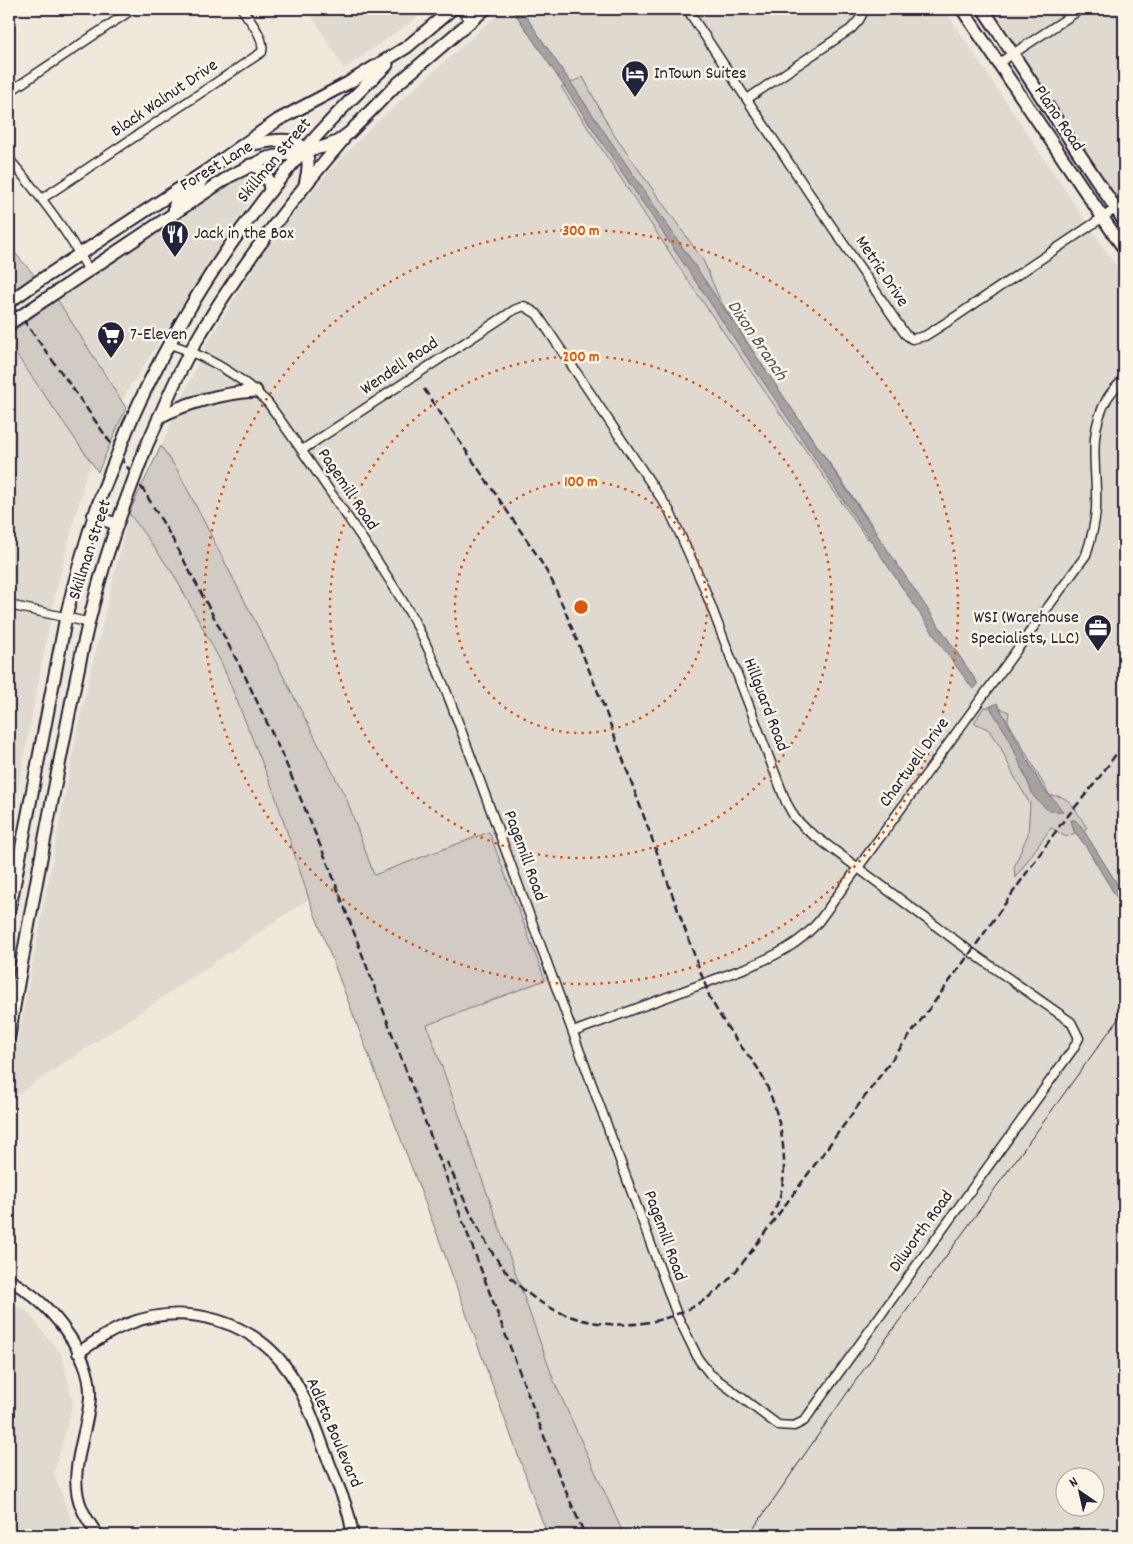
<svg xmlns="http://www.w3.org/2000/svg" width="1133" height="1544" viewBox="0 0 1133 1544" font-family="Dekko,sans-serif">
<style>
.built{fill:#e0d9cf;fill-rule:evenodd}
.green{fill:#d1cbc3;stroke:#7a767f}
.water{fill:#a6a2a2;stroke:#716f79}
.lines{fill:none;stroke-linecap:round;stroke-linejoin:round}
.minor-casing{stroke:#22223b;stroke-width:11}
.tertiary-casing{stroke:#22223b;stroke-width:14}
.secondary-casing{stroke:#22223b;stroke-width:15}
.minor{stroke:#fcf5e5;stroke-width:8}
.tertiary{stroke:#fcf5e5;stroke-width:10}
.secondary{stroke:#fcf5e5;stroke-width:11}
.tram{stroke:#22223b;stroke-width:1}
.rail{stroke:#22223b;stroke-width:2.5;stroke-dasharray:8 4;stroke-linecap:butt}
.secondary-bridge-casing{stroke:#22223b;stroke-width:15;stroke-linecap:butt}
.secondary-bridge{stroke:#fcf5e5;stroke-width:11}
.ring{fill:none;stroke:#de560e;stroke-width:2.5;stroke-dasharray:2.5 5}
.labels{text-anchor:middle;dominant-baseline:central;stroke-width:5;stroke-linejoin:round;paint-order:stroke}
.poi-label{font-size:18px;fill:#22223b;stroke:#fcf5e5;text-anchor:start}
.street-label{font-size:18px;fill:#22223b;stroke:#fcf5e5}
.water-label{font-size:19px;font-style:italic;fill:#575564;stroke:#fcf5e5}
.centre{fill:#de560e;stroke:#fcf5e5;stroke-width:2.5}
.ring-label{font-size:15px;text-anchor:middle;font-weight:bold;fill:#de560e;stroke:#fcf5e5;stroke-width:5;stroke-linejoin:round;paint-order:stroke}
</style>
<rect width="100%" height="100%" fill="#efe8db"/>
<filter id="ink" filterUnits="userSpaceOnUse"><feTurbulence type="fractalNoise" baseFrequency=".02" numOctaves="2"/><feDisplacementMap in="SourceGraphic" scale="10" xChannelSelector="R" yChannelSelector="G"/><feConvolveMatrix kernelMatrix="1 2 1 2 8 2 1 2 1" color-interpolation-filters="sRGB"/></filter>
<g filter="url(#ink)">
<g class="built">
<polygon points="308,9 429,9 344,69"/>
<path d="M504,9H944L1124,278V1535H624L554,1381L347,800L178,471L161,446L208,341L270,242L331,169L377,122ZM1066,1476H1096V1506H1066Z"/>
<polygon points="993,9 1124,9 1124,207"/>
<polygon points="247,172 261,183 126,393 86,475 55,594 12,820 9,815 9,334 57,299"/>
<polygon points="129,513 174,575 222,664 274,792 309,899 9,1100 9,1085 81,713"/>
<polygon points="9,1304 25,1309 62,1355 73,1403 54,1474 77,1535 9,1535"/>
</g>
<g class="green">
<polygon points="583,77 612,132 703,260 720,300 765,370 877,532 867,539 691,285 561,87"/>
<polygon points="9,246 36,277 9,292"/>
<polygon points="57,299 126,408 98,472 9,344 9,334"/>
<polygon points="161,446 178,471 347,800 374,875 489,832 545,980 427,1025 554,1381 624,1535 548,1535 541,1518 439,1239 309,899 274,792 222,664 174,575 129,513"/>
<path d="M984,707H997L1009,712L1008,721L1050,796C1070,793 1077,813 1087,828L1066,837L1051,828L1015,878L1014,867L1028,834L1030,804L1013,774L1001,748L988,729L974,723Z"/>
</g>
<g class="water">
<polygon points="512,9 521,9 977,682 977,686 973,689 943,648"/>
<polygon points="997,703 1042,787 1059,806 1063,812 1049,811 1034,797 1009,738 991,709 991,706"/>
<polygon points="1071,820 1075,820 1081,826 1124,895 1124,910 1085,845 1074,831"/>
</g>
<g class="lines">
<g class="minor-casing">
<g id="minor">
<polyline points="687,9 809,193 905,334 912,339 925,336 955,317 1124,203"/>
<polyline points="999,63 1081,9"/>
<polyline points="9,92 133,9"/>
<polyline points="747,99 851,29 859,20 865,9"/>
<path d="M9,159C39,194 67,230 89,271"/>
<path d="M43,198L262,52C265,37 250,21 242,9"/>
<path d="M170,344C206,356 241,376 268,403C297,443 325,484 353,525C376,559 399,592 418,628C440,671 456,717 473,762L677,1315L699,1360L710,1374L778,1425L794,1426L804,1421L1073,1049L1079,1038L1071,1022L971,952L807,830L795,818L786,802L703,585L669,510L537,314L524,306L514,310L302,450"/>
<polyline points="9,605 87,622"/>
<path d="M573,1032L748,967C775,956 800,944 819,921L1086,555C1091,540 1095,525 1096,509C1098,470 1086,436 1107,399C1111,391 1119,385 1124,378"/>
</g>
</g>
<g class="tertiary-casing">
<g id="tertiary">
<path d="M9,1280C47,1300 92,1352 90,1397C88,1434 66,1473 82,1509C86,1518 92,1527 98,1535"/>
<path d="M78,1353C94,1342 110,1331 128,1324C186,1301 255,1321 290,1373C303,1392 311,1414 319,1435C327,1458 336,1480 345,1503L349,1516L353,1535"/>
</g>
</g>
<g class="secondary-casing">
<g id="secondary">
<polyline points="462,9 472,19"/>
<polyline points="962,9 1124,249"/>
<polyline points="983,9 1124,221"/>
<path d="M243,146C266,142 309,128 308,166C308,172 306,179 305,185"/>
<path d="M250,165C265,169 269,175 270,191"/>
<path d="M175,213C171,197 187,196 197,187C200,184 203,177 205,173"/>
<polyline points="36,283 206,171 278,120 348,83 407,47 452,9"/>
<polyline points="46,299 230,176 267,158 323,147 337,142 349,133 395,86 485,9"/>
<path d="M159,417C188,402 224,393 256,391"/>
<path d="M129,425C189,290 278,165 387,65"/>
<path d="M146,447C161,414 174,381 191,350C234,274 287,206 343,140"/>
<polyline points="93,516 116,524"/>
<path d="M9,912L66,617C78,566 92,516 112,468"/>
<path d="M9,1036C25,941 43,846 62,750C79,662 95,579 128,495"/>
</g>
</g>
<use href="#minor" class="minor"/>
<use href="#tertiary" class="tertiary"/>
<use href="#secondary" class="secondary"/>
<polyline class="tram" points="749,1535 854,1383 1124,1011"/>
<g class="rail">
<polyline points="9,300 71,386 144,491 172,538 244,674 285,761 330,869 529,1397 560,1478 585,1535"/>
<path d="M424,389L537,555L552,581L563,606L604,707L710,998C717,1011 725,1024 734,1037C741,1047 750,1057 757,1067C778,1102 791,1156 780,1196C778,1203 774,1211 771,1217"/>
<path d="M447,1162C465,1200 481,1242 508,1274C558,1334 653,1341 714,1293C727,1283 737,1270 747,1257L971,952L1061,824L1096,782L1124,743"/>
</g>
<g class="secondary-bridge-casing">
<g id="secondary-bridge">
<polyline points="9,302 36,283"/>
<polyline points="9,324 46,299"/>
<polyline points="112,468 129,425"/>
<polyline points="128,495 146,447"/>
</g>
</g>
<use href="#secondary-bridge" class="secondary-bridge"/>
</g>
</g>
<g class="ring">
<circle cx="581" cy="607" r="126"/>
<circle cx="581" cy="607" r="251"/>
<circle cx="581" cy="607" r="377"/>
</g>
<defs>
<g id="hotel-pin" transform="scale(1.4375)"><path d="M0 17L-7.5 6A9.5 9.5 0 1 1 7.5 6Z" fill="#22223b" stroke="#fcf5e5"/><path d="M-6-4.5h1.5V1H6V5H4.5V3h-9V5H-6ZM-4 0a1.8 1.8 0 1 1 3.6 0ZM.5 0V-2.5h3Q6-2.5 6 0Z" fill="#fff"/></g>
<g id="restaurant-pin" transform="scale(1.4375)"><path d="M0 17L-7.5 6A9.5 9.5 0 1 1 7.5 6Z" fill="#22223b" stroke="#fcf5e5"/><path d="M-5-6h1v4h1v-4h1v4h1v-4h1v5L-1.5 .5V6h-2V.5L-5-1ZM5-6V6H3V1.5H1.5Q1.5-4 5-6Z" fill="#fff"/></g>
<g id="supermarket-pin" transform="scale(1.4375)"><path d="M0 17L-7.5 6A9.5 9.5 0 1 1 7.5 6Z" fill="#22223b" stroke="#fcf5e5"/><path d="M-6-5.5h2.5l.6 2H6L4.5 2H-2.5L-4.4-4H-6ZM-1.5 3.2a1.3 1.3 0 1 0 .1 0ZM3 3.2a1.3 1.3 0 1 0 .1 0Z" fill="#fff"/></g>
<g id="office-pin" transform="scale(1.4375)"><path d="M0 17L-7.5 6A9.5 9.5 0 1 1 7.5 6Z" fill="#22223b" stroke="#fcf5e5"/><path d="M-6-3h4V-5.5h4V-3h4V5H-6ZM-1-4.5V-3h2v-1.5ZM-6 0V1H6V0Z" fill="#fff"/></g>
</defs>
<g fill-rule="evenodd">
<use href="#hotel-pin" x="635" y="74"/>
<use href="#restaurant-pin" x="175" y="234"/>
<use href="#supermarket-pin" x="111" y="335"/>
<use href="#office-pin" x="1098" y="628"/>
</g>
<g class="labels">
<g class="poi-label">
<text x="654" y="74">InTown Suites</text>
<text x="194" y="234">Jack in the Box</text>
<text x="130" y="335">7-Eleven</text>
<text x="1079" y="618" text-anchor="end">WSI (Warehouse<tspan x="1079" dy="21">Specialists, LLC)</tspan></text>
</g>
<g class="street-label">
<text transform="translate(165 99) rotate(-34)">Black Walnut Drive</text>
<text transform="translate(1058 119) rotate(56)">Plano Road</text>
<text transform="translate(275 161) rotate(-50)">Skillman Street</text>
<text transform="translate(217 167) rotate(-31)">Forest Lane</text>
<text transform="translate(881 272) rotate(56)">Metric Drive</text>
<text transform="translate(400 367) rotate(-34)">Wendell Road</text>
<text transform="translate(347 490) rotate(56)">Pagemill Road</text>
<text transform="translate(91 550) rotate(-72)">Skillman Street</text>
<text transform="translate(765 705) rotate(69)">Hillguard Road</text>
<text transform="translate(915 763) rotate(-54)">Chartwell Drive</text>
<text transform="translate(524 856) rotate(70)">Pagemill Road</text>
<text transform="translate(922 1232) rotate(-54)">Dilworth Road</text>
<text transform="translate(664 1236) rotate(70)">Pagemill Road</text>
<text transform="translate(333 1433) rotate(67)">Adleta Boulevard</text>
</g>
<g class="water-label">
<text transform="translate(756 341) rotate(56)">Dixon Branch</text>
</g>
</g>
<circle cx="581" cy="607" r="8" class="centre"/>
<g class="ring-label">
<text x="581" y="235">300 m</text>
<text x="581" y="361">200 m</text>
<text x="581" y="486">100 m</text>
</g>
<rect width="1133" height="1544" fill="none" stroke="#fcf5e5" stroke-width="30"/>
<rect x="15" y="15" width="1103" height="1514" fill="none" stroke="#22223b" stroke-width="2" filter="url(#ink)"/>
<g transform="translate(1080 1492) rotate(326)"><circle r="24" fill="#fcf5e5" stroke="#a5a1a1"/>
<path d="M0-4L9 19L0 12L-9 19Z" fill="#22223b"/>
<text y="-8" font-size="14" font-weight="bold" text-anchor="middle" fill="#22223b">N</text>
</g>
</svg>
